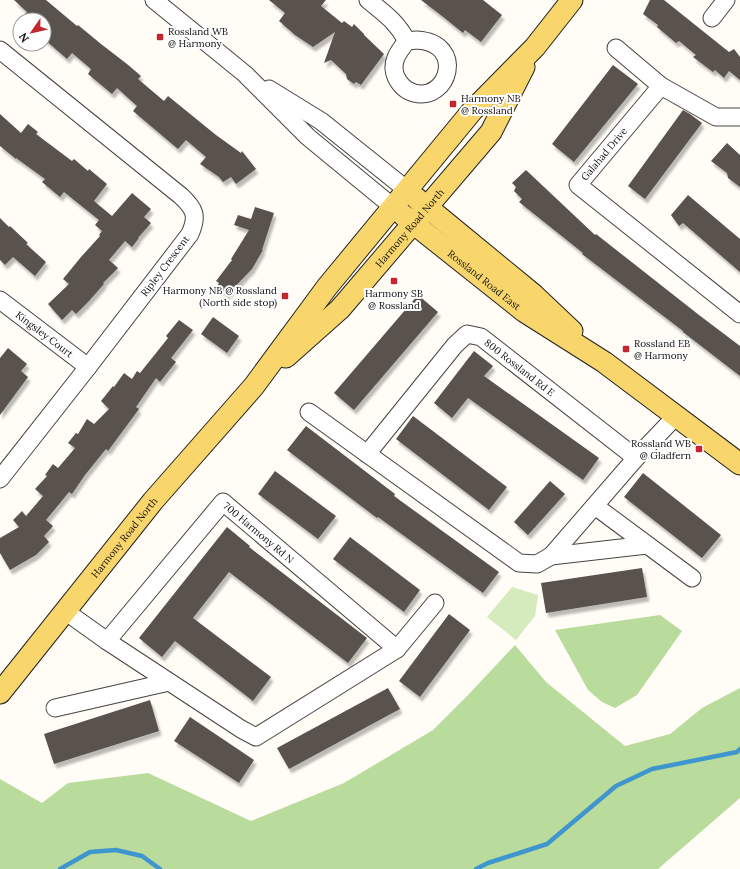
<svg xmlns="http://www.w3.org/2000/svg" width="740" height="869" viewBox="0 0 740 869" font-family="Lora,serif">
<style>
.green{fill:#d5ebbd}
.forest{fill:#b9dc9c}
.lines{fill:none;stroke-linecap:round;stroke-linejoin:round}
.stream{stroke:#3f96cf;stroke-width:4.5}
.building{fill:#5a524d;filter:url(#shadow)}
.minor-casing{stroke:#444;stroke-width:19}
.major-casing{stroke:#222;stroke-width:23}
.minor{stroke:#fff;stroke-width:17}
.major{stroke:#f9d66b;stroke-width:21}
.poi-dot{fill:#c4262e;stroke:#fff;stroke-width:1.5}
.labels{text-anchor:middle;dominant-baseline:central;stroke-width:4;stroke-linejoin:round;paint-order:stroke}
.poi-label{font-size:10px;fill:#111;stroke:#fff;text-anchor:start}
.street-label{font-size:10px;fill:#111;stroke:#fff}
</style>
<defs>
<filter id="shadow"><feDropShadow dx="2.5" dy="4.5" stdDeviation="1" flood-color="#0004"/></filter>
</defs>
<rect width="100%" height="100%" fill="#fffdf5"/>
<polygon class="green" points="512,587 538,595 535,616 516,640 487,617"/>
<g class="forest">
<polygon points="660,615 682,631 637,695 615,708 602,702 588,690 555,630"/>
<polygon points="515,645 546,682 625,746 670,734 702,708 740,688 740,798 658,869 0,869 0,779 42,803 68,783 148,773 251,821 344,783 433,730 469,694"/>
</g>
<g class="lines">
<g class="stream">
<polyline points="60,869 90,852 116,850 142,856 160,869"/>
<polyline points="476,869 488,863 547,844 616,786 652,769 737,752 740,749"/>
</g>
</g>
<g class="building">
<polygon points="14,0 46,0 77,26 78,25 101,44 127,64 141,76 138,79 164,101 168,96 216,135 241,153 242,151 256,169 236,184 231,177 223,182 219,177 200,164 206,157 186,140 178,149 133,111 137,106 117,88 112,94 88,74 91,69 72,53 67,59 44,39 44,20 19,20 27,12"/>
<polygon points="269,0 326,0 321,6 342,23 344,21 352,27 354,24 364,34 364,35 384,54 361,85 356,82 354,84 347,79 346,74 331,60 324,63 335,32 313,47 295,35 279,21 285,13"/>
<polygon points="421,0 483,0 502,15 481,42 465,30 463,33 442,16"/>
<polygon points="650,0 664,0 729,52 734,49 740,57 740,80 729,71 724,78 715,70 713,72 693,57 696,55 679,41 676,43 657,27 658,25 643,14"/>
<polygon points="613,65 638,84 574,162 552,144"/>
<polygon points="683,110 690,114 702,123 645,199 628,186"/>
<polygon points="0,114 21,133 28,124 38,132 36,134 72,161 74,159 88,171 89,169 107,184 94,201 112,216 132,193 151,209 144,217 151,223 138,238 139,238 132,247 125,241 109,260 118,268 103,283 104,284 89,301 76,314 72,310 62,320 48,304 69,284 63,279 81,257 100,236 99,235 102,231 95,225 99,220 64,192 60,197 42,182 45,179 16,158 16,159 0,146"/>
<polygon points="727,143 740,155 740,187 728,178 727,173 711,161"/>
<polygon points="526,170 595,235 596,234 699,315 740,346 740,376 683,332 683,331 582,254 583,253 519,202 522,199 514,191 516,187 512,183"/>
<polygon points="688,195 740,239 740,272 683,223 679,226 671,215"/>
<polygon points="255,207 274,213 262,250 263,250 252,269 227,295 217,286 219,283 216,281 232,260 231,259 249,230 234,225 238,215 251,219"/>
<polygon points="0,218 9,227 10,226 28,243 26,244 46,262 35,276 13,257 5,265 0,260"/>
<polygon points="418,295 438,312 354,410 334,393"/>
<polygon points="213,317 239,336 227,353 201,334"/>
<polygon points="179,320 193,330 171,358 176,362 160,382 156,378 136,407 139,409 108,451 106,449 85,475 72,494 69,492 46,520 53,526 44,536 49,542 36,555 10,570 0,553 0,538 19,527 13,520 22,511 26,516 43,496 35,489 47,476 45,475 53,464 58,468 75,448 68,443 76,433 78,434 87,419 94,424 109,409 101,401 113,386 114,387 124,373 132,379 137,371 140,373 168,338 166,336"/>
<polygon points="8,348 27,364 21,371 28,377 0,415 0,358"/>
<polygon points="474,351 493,366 484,376 599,458 583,480 468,398 452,418 434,403"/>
<polygon points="413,416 507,487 489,510 396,439"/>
<polygon points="306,426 395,494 394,496 499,572 483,593 378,517 377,518 287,450"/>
<polygon points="275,471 336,516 318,539 258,494"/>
<polygon points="643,473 721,535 702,558 624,497"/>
<polygon points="550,481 565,494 528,535 514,522"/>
<polygon points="227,527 250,546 249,547 367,638 348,663 229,572 193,618 271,677 253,701 175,641 162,657 139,638"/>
<polygon points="350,537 420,590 404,612 333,559"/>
<polygon points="642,568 647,597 546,613 541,583"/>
<polygon points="449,614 470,630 420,697 399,681"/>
<polygon points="388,688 400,709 289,769 277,748"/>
<polygon points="150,700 159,731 54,764 44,734"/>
<polygon points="190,717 254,760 239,783 174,741"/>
</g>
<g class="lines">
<g class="minor-casing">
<g id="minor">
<polyline points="154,0 245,74 308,137 393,207"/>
<path d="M368,0C385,14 396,21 407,41"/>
<polyline points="712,18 726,0"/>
<path d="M417,40C466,43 449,102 414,93C406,91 400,85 396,77C390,63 398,52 407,41Z"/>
<polyline points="616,48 661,86"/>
<path d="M0,50L181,196C195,209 198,216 190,234L88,367L0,479"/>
<polyline points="269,89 321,121 407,190"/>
<polyline points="740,117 716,117 661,86 578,185 740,314"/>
<path id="s1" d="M0,300L88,367"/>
<polyline points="309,412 519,563 537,564 551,556 636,458 677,415"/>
<path id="s2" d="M367,454L455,345L467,334L481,337L636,458"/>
<polyline points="595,506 692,578"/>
<polyline points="551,556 647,545"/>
<polyline points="65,611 107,641 241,729 256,737 397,649 435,603"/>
<path id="s3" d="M107,641L223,502L397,649"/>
<polyline points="55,708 169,682"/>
</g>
</g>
<g class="major-casing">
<g id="major">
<polyline points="416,198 534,295 572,331"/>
<path id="s4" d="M403,215L525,312L604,362L740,464"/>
<path id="s5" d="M286,357L340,309L491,132L524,67"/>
<path id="s6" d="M0,693L153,501L254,386L327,287L472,111L535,47L572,0"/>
</g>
</g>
<use href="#minor" class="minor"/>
<use href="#major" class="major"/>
</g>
<g class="poi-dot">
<rect x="156" y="33" width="8" height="8" rx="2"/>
<rect x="449" y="100" width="8" height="8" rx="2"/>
<rect x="390" y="277" width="8" height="8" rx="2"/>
<rect x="281" y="292" width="8" height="8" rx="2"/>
<rect x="622" y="345" width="8" height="8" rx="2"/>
<rect x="695" y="445" width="8" height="8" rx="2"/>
</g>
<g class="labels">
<g class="poi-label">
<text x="168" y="31">Rossland WB<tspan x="168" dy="12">@ Harmony</tspan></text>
<text x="461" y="98">Harmony NB<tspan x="461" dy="12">@ Rossland</tspan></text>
<text x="277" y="290" text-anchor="end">Harmony NB @ Rossland<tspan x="277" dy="12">(North side stop)</tspan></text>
<text x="394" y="293" text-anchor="middle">Harmony SB<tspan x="394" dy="12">@ Rossland</tspan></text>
<text x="634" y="343">Rossland EB<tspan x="634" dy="12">@ Harmony</tspan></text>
<text x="691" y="443" text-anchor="end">Rossland WB<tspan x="691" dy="12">@ Gladfern</tspan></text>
</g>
<g class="street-label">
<text transform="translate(604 154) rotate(-50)">Galahad Drive</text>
<text stroke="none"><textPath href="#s5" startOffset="179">Harmony Road North</textPath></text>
<text transform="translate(165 266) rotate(-53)">Ripley Crescent</text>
<text stroke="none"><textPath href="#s4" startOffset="104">Rossland Road East</textPath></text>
<text stroke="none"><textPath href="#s1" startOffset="56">Kingsley Court</textPath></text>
<text stroke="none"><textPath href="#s2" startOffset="220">800 Rossland Rd E</textPath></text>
<text stroke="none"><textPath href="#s3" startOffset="228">700 Harmony Rd N</textPath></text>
<text stroke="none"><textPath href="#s6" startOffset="199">Harmony Road North</textPath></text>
</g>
</g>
<g transform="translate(32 32) rotate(236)"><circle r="19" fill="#ffffff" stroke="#a0a0a0"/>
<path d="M0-3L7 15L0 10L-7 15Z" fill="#c4262e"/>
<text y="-6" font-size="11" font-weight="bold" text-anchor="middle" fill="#111111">N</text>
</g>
</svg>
